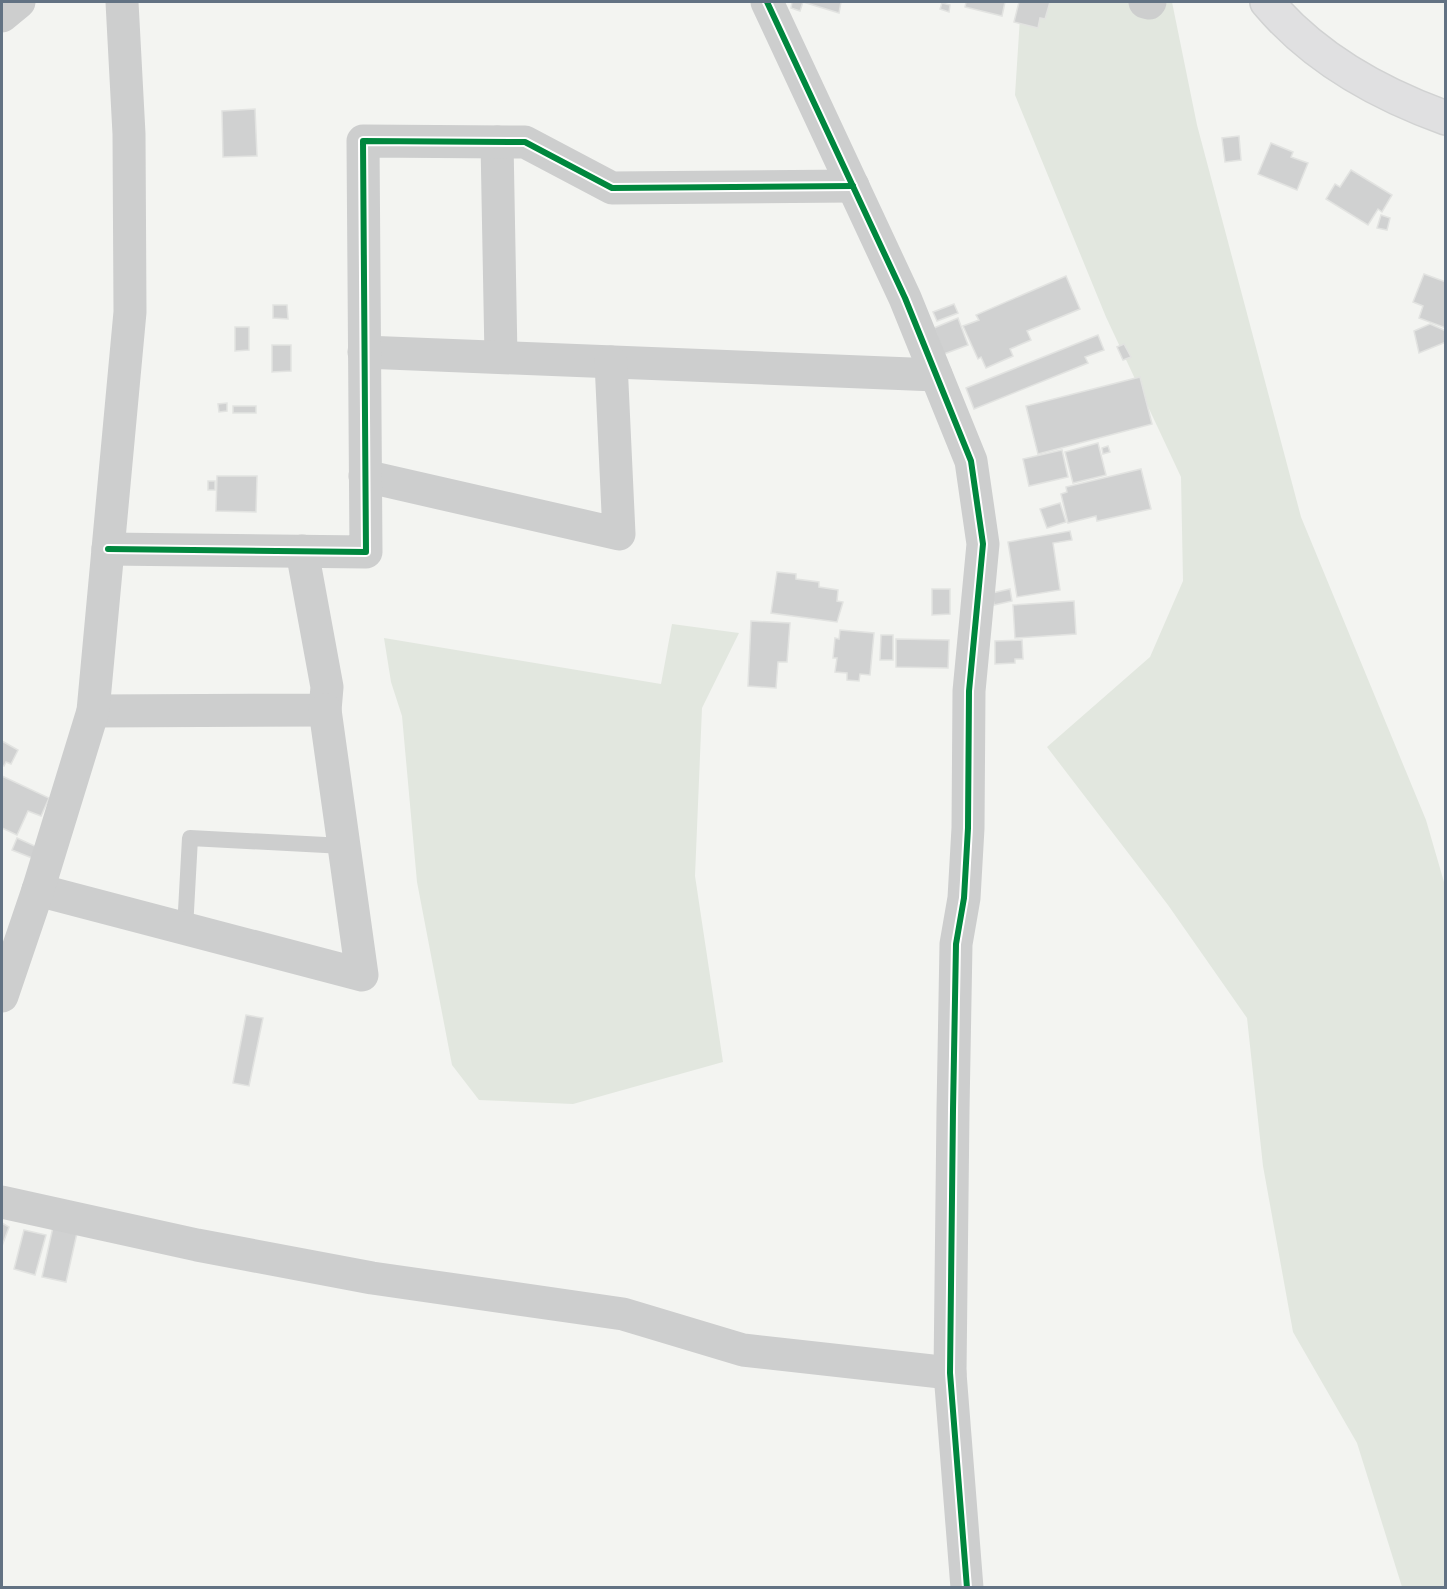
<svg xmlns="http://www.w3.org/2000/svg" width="1447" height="1589" viewBox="0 0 1447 1589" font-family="'Noto Sans',sans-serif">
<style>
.green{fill:#e2e7df}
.building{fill:#d0d1d1;stroke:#e2e3e1;stroke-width:1.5}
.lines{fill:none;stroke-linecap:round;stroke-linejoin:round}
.secondary-casing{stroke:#d1d2d2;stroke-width:36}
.lane{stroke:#cdcece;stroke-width:16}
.street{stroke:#cdcece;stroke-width:33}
.secondary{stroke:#e0e0e1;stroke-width:33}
.cycleway-casing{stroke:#fff;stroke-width:10}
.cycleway{stroke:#00873e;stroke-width:6}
</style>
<rect width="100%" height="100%" fill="#f3f4f1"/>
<g class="green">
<polygon points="1021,2 1172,2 1197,125 1301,517 1426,820 1446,889 1445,1587 1402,1587 1357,1443 1293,1332 1263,1166 1247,1018 1168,905 1047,747 1150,657 1183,581 1181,477 1106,317 1015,95"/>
<polygon points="672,624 739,633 702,708 695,876 723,1062 573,1104 479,1100 452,1065 417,882 402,716 391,682 384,638 661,684"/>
</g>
<g class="building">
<polygon points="792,2 841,2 839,13 803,2 800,11 791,8"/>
<polygon points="966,2 1005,2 1002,16 965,7"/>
<polygon points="1019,2 1050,2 1045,19 1040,18 1038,28 1014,22"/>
<polygon points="942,3 950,5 949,12 940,9"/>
<polygon points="255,109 257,156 223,157 222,111"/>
<polygon points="1239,136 1241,160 1225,162 1222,138"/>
<polygon points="1271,143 1293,152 1291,157 1308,163 1297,190 1258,174"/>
<polygon points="1351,170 1392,195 1382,212 1378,209 1368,225 1326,199 1335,184 1340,187"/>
<polygon points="1381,215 1390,218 1387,230 1377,228"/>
<polygon points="1424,274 1446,282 1446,328 1419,318 1423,306 1413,302"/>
<polygon points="1066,276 1080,309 1027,331 1031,340 1010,349 1013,356 986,368 981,357 978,359 963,326 979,320 976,315"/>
<polygon points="954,304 958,313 937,321 933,312"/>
<polygon points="273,305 287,305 288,319 273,318"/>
<polygon points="958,318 968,345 944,354 934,328"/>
<polygon points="1430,324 1446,331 1446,342 1419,353 1414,331"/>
<polygon points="235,327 249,327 249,350 235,351"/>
<polygon points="1098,335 1104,350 1085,357 1088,363 974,409 966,388"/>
<polygon points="1124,344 1131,357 1123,360 1117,347"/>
<polygon points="272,345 291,345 291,371 272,372"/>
<polygon points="1140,377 1152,424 1038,454 1026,406"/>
<polygon points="227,403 227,411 219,412 218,404"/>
<rect x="233" y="406" width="23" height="7"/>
<polygon points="1098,443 1106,475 1073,483 1065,452"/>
<polygon points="1108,446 1110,452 1103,454 1102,448"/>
<polygon points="1062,450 1068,477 1029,486 1023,459"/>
<polygon points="1141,469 1151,509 1097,521 1096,516 1068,523 1061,494 1067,492 1066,487"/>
<polygon points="217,476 257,476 256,512 216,511"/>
<rect x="208" y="481" width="7" height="9"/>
<polygon points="1060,503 1066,522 1047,528 1040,509"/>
<polygon points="1070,531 1072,540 1053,543 1060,590 1017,597 1008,542"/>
<polygon points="777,572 796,574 796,579 819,582 819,587 838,590 837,601 843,602 837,622 771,613"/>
<polygon points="932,589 950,589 950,614 932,615"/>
<polygon points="1010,589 1012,601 994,605 992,593"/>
<polygon points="1074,601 1076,634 1015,638 1013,605"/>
<polygon points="751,621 790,623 787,662 778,662 776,688 748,686"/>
<polygon points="840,630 874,633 870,675 860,674 859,681 847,680 847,673 835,672 837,658 833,658 835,638 839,639"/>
<polygon points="881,635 893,635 893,660 880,660"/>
<polygon points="896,639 949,640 948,668 896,667"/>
<polygon points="1022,640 1023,659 1015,659 1015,663 995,664 995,641"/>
<polygon points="2,741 18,750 11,764 6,762 4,766 2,765"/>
<polygon points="2,776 49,798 41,816 28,811 17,835 2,828"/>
<polygon points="17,838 37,847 32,858 12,850"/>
<polygon points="246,1015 263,1018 249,1086 233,1083"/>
<polygon points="2,1223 9,1227 2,1246"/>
<polygon points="53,1227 77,1233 66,1282 42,1277"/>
<polygon points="24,1230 46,1235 35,1275 14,1269"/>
</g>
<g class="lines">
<g class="secondary-casing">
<path id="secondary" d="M1267,2C1313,57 1379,94 1446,118"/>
</g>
<polyline class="lane" points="185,929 190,838 344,846"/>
<g class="street">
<polyline points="767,2 905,298 971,461 983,544 969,691 968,828 964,898 956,944 953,1110 950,1373 967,1588"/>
<polyline points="1145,2 1149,3 1150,2"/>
<polyline points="2,16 19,2"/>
<polyline points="497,142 501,357"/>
<polyline points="364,352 936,375"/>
<polyline points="365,476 619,534 611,362"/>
<polyline points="108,549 366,552 363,141 525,142 612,188 853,186"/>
<polyline points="93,711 325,710 327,687 302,551"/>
<polyline points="38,890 362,975 325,710"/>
<polyline points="2,996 38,890 93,711 130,312 129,134 122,2"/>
<polyline points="2,1202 197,1245 372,1278 623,1314 743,1350 950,1373"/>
</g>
<use href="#secondary" class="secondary"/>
<g class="cycleway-casing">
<g id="cycleway">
<polyline points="767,2 905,298 971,461 983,544 969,691 968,828 964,898 956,944 953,1110 950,1373 967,1588"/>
<polyline points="108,549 366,552 363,141 525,142 612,188 853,186"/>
</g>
</g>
<use href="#cycleway" class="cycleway"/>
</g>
<rect width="1447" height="1589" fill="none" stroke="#627283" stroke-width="6"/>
</svg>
